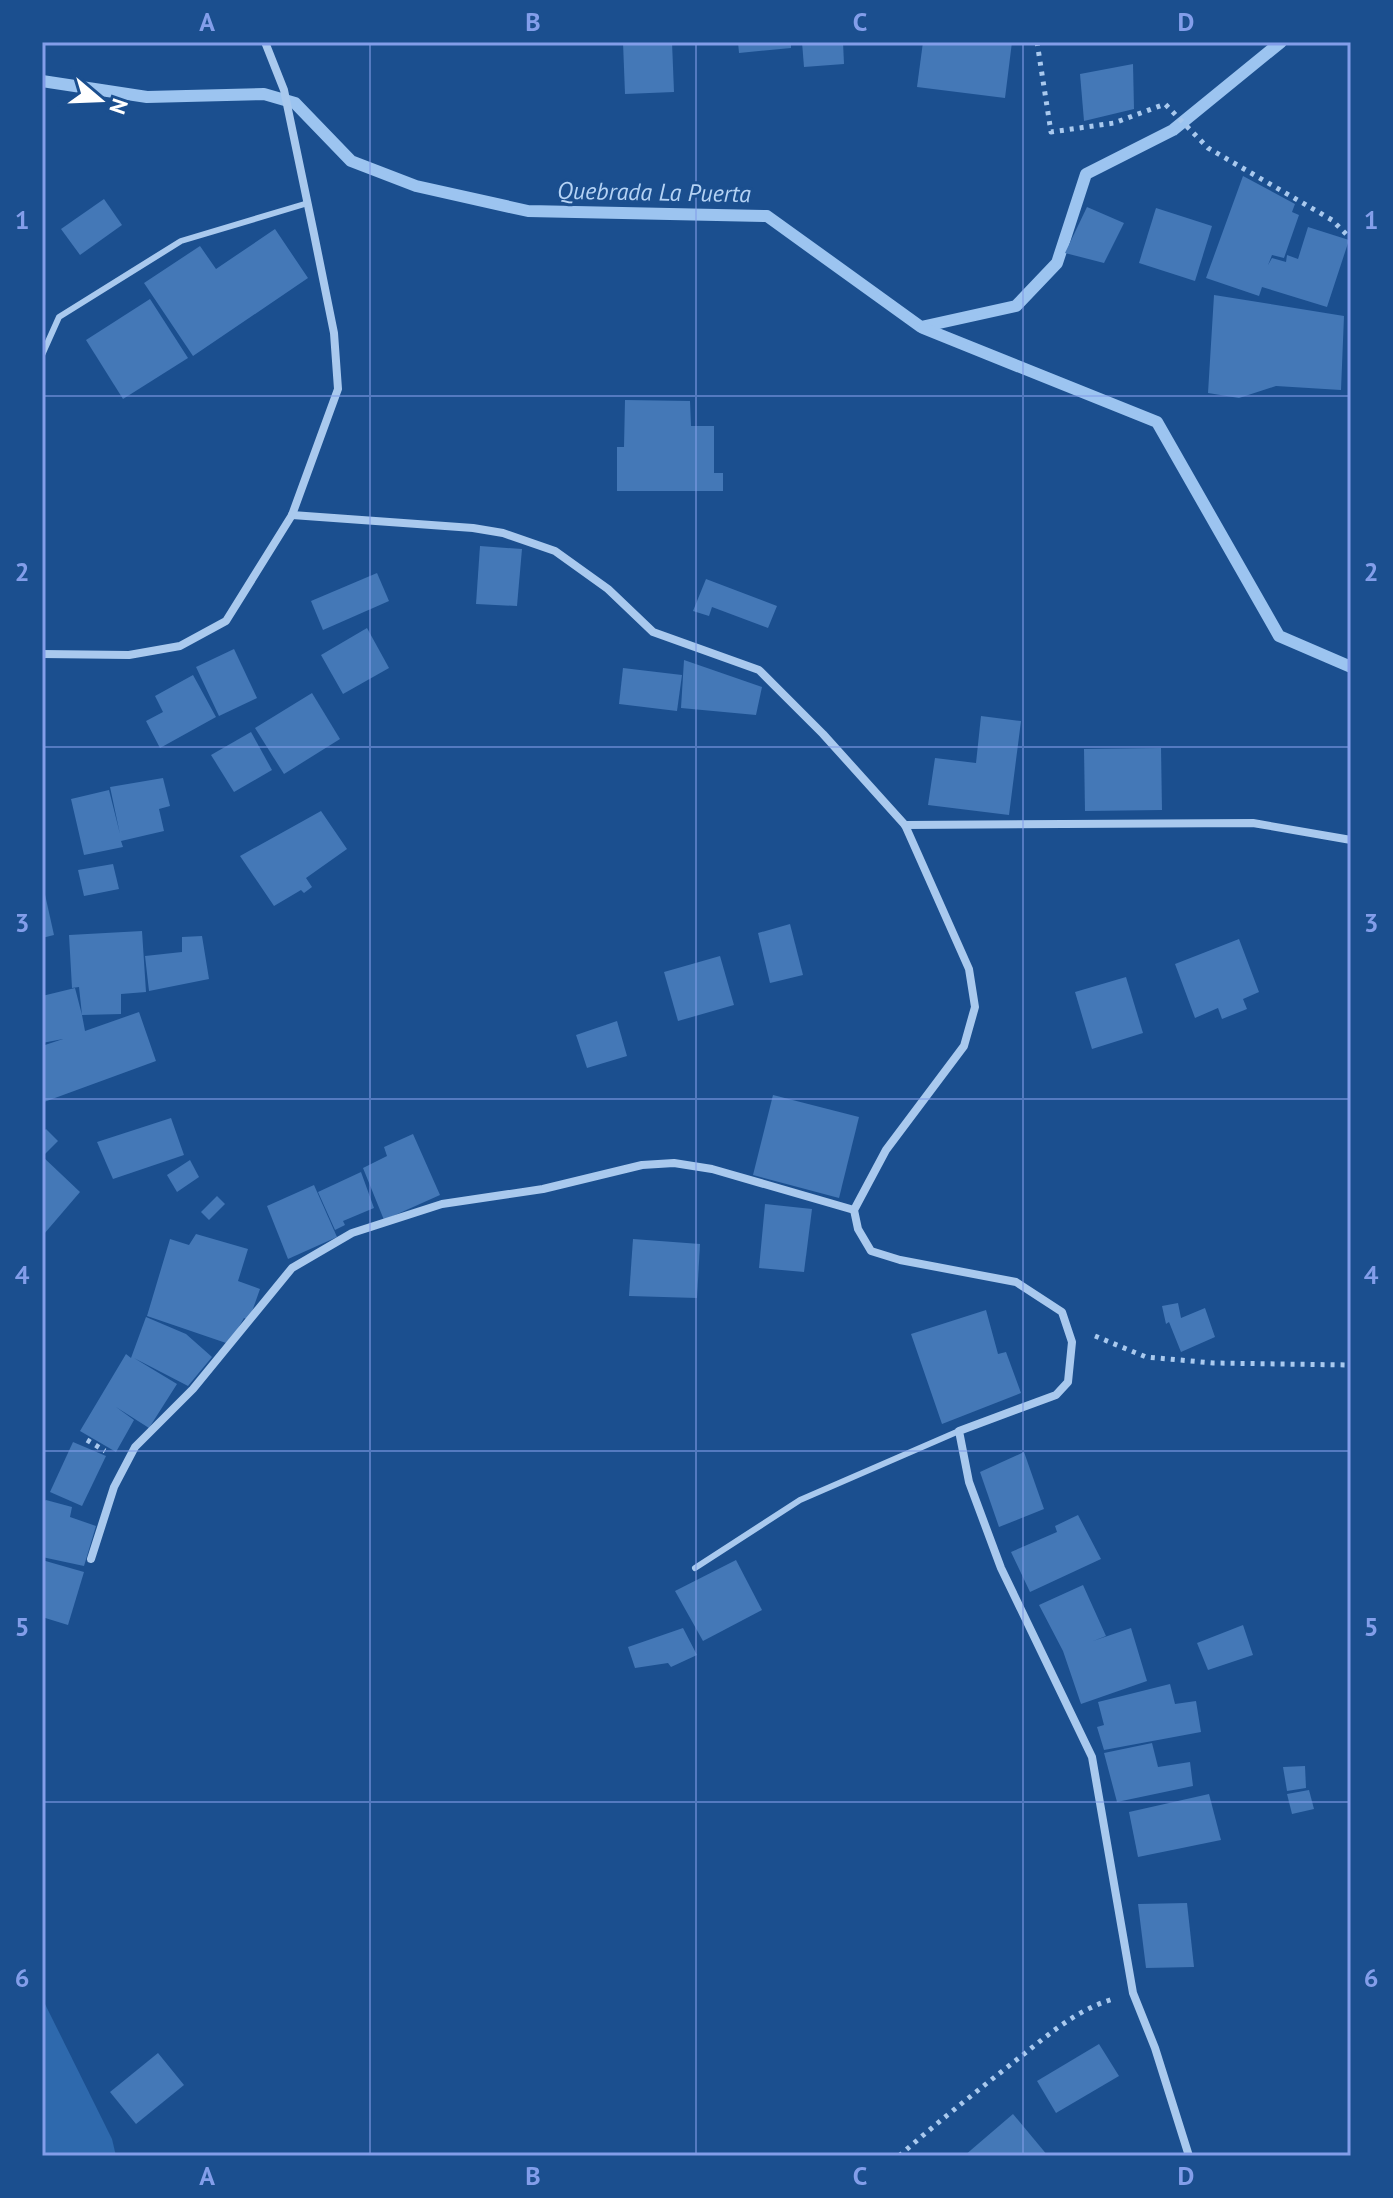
<svg xmlns="http://www.w3.org/2000/svg" width="1393" height="2198" viewBox="0 0 1393 2198" font-family="'PT Sans',sans-serif">
<style>
.green{fill:#2e69ad}
.lines{fill:none;stroke-linecap:round;stroke-linejoin:round}
.stream{stroke:#9cc4f0;stroke-width:12}
.building{fill:#4478b7}
.path{stroke:#a9c9ee;stroke-width:5;stroke-dasharray:4 6;stroke-linecap:butt}
.lane{stroke:#a9c9ee;stroke-width:6}
.street{stroke:#a9c9ee;stroke-width:8}
.grid{fill:none;stroke:#839eea;stroke-width:2;stroke-opacity:0.55}
.labels{text-anchor:middle;dominant-baseline:central;stroke-width:6;stroke-linejoin:round;paint-order:stroke}
.water-label{font-size:24px;font-style:italic;fill:#b5d3f5;stroke:#1b4f8f}
.neatline{fill:none;stroke:#839eea;stroke-width:3}
.grid-label{font-size:26px;text-anchor:middle;font-weight:bold;fill:#839eea}
</style>
<rect width="100%" height="100%" fill="#1b4f8f"/>
<polygon class="green" points="42,1998 112,2139 116,2156 42,2156"/>
<g class="lines">
<g class="stream">
<polyline points="42,81 147,97 264,94 295,103 351,161 416,186 528,211 767,216 921,327 1016,306 1057,263 1086,174 1173,130 1281,42"/>
<polyline points="923,328 1157,422 1279,636 1351,667"/>
</g>
</g>
<g class="building">
<polygon points="623,42 672,42 674,92 625,94"/>
<polygon points="738,42 791,42 791,48 739,53"/>
<polygon points="802,42 843,42 844,64 804,67"/>
<polygon points="923,42 1012,42 1005,98 917,87"/>
<polygon points="1133,64 1134,109 1084,121 1080,74"/>
<polygon points="1243,176 1295,204 1292,212 1299,215 1284,258 1272,255 1268,265 1272,258 1286,262 1287,255 1298,259 1308,227 1349,240 1327,307 1262,287 1259,296 1206,278"/>
<polygon points="104,199 122,225 80,255 61,229"/>
<polygon points="1087,207 1124,223 1104,263 1065,253"/>
<polygon points="1156,208 1212,226 1195,281 1139,263"/>
<polygon points="275,229 308,278 193,356 144,283 200,246 216,269"/>
<polygon points="1214,295 1344,316 1341,390 1276,386 1239,398 1208,393"/>
<polygon points="150,299 188,358 123,399 86,340"/>
<polygon points="625,400 690,401 691,426 714,426 714,473 723,473 723,491 617,491 617,447 624,447"/>
<polygon points="480,546 522,549 517,606 476,604"/>
<polygon points="377,573 389,601 323,630 311,601"/>
<polygon points="706,579 777,606 768,628 712,607 709,616 693,611"/>
<polygon points="367,628 389,668 343,694 321,655"/>
<polygon points="234,649 257,698 219,716 196,667"/>
<polygon points="684,660 762,687 756,715 681,708"/>
<polygon points="623,668 682,675 677,711 619,704"/>
<polygon points="193,675 216,717 160,748 146,721 163,712 155,696"/>
<polygon points="312,693 340,739 284,774 255,728"/>
<polygon points="981,716 1021,721 1009,815 928,805 935,758 976,763"/>
<polygon points="251,732 272,770 234,792 211,755"/>
<polygon points="1161,748 1162,810 1085,811 1084,749"/>
<polygon points="163,778 170,806 159,809 164,831 121,841 123,847 84,855 71,799 109,790 120,834 110,787"/>
<polygon points="321,811 347,849 306,878 312,887 304,893 301,890 274,906 240,856"/>
<polygon points="113,864 119,889 84,896 78,870"/>
<polygon points="42,881 54,935 42,938"/>
<polygon points="790,924 803,975 770,983 758,933"/>
<polygon points="142,931 146,992 121,994 121,1014 82,1015 85,1031 139,1012 156,1061 44,1102 42,1046 63,1039 42,1043 42,996 75,988 82,1015 79,987 72,988 69,935"/>
<polygon points="202,936 209,979 149,991 145,956 182,952 182,937"/>
<polygon points="1239,939 1259,992 1243,999 1247,1009 1222,1019 1218,1008 1195,1018 1175,964"/>
<polygon points="720,956 734,1005 678,1021 664,972"/>
<polygon points="1126,977 1143,1033 1092,1049 1075,992"/>
<polygon points="617,1021 627,1056 587,1068 576,1035"/>
<polygon points="773,1095 859,1117 839,1198 753,1175"/>
<polygon points="171,1118 184,1155 113,1179 97,1142"/>
<polygon points="46,1129 58,1141 44,1155 42,1133"/>
<polygon points="413,1134 440,1195 384,1220 363,1168 387,1156 384,1147"/>
<polygon points="42,1156 80,1192 44,1234 42,1232"/>
<polygon points="190,1160 199,1177 177,1192 167,1175"/>
<polygon points="361,1172 374,1208 343,1221 345,1225 335,1230 318,1192"/>
<polygon points="314,1185 337,1237 288,1259 267,1206"/>
<polygon points="217,1196 225,1204 209,1220 201,1212"/>
<polygon points="765,1204 812,1209 804,1272 759,1268"/>
<polygon points="196,1234 248,1249 238,1281 260,1289 249,1320 244,1318 229,1344 147,1316 170,1239 189,1245"/>
<polygon points="633,1239 700,1244 697,1298 629,1296"/>
<polygon points="1178,1303 1181,1318 1205,1308 1215,1337 1181,1352 1169,1322 1166,1324 1162,1306"/>
<polygon points="986,1310 998,1354 1006,1352 1021,1393 942,1424 911,1334"/>
<polygon points="146,1317 186,1334 212,1357 188,1386 134,1358 177,1384 149,1428 116,1407 134,1420 116,1452 80,1431 126,1354 131,1358"/>
<polygon points="73,1442 106,1456 82,1506 50,1492"/>
<polygon points="1024,1452 1044,1509 999,1527 980,1472"/>
<polygon points="46,1500 72,1507 70,1517 96,1526 84,1566 42,1557 42,1503"/>
<polygon points="1078,1515 1101,1559 1030,1592 1011,1552 1057,1532 1055,1526"/>
<polygon points="42,1560 84,1572 68,1625 42,1617"/>
<polygon points="736,1560 762,1610 703,1641 675,1591"/>
<polygon points="1083,1585 1106,1636 1093,1641 1131,1628 1147,1681 1081,1704 1063,1651 1039,1605"/>
<polygon points="1243,1625 1253,1655 1208,1670 1197,1643"/>
<polygon points="683,1628 697,1655 671,1667 668,1663 635,1668 628,1647"/>
<polygon points="1170,1684 1175,1704 1196,1701 1201,1732 1104,1750 1097,1727 1104,1725 1098,1702"/>
<polygon points="1152,1743 1158,1767 1190,1762 1193,1786 1117,1802 1104,1753"/>
<polygon points="1305,1766 1306,1788 1287,1791 1283,1767"/>
<polygon points="1309,1790 1314,1809 1292,1814 1287,1794"/>
<polygon points="1209,1794 1221,1840 1138,1857 1129,1812"/>
<polygon points="1187,1903 1194,1967 1146,1968 1138,1904"/>
<polygon points="1099,2044 1119,2076 1056,2113 1037,2081"/>
<polygon points="158,2053 184,2085 136,2124 110,2092"/>
<polygon points="1013,2114 1048,2156 964,2156"/>
</g>
<g class="lines">
<g class="path">
<polyline points="1037,42 1051,132 1114,123 1165,104 1208,148 1332,220 1351,239"/>
<polyline points="1095,1336 1146,1357 1213,1363 1350,1365"/>
<polyline points="87,1440 105,1451"/>
<path d="M899,2156C938,2122 978,2090 1019,2058C1048,2035 1076,2010 1113,1999"/>
</g>
<g class="lane">
<polyline points="42,355 59,317 181,241 308,203"/>
<polyline points="695,1568 800,1500 959,1431"/>
</g>
<g class="street">
<polyline points="292,515 473,528 503,533 555,551 608,589 653,632 759,670 823,734 905,825 969,969 975,1007 964,1046 886,1150 854,1210 858,1229 871,1251 900,1260 1016,1282 1062,1312 1072,1342 1068,1382 1056,1395 959,1431 969,1482 1001,1568 1092,1757 1133,1993 1155,2048 1189,2156"/>
<polyline points="42,654 129,655 180,646 226,621 292,515 338,389 334,333 314,234 284,90 265,42"/>
<polyline points="905,825 1253,823 1351,840"/>
<polyline points="91,1559 114,1487 135,1447 193,1389 292,1268 352,1233 442,1204 543,1189 642,1165 674,1163 712,1169 854,1210"/>
</g>
</g>
<path class="grid" d="M370,42V2156M696,42V2156M1023,42V2156M42,396H1351M42,747H1351M42,1099H1351M42,1451H1351M42,1802H1351"/>
<g class="labels">
<g class="water-label">
<text transform="translate(654 192) rotate(1)">Quebrada La Puerta</text>
</g>
</g>
<rect width="1393" height="2198" fill="none" stroke="#1b4f8f" stroke-width="88"/>
<g transform="translate(100 100) rotate(109)" stroke="#1b4f8f" stroke-width="6" paint-order="stroke">
<path d="M0-6L14 30L0 20L-14 30Z" fill="#ffffff"/>
<text y="-12" font-size="22" font-weight="bold" text-anchor="middle" fill="#ffffff">N</text>
</g>
<rect x="44" y="44" width="1305" height="2110" class="neatline"/>
<g class="grid-label">
<text x="207" y="31">A</text>
<text x="533" y="31">B</text>
<text x="860" y="31">C</text>
<text x="1186" y="31">D</text>
<text x="22" y="229">1</text>
<text x="1371" y="229">1</text>
<text x="22" y="581">2</text>
<text x="1371" y="581">2</text>
<text x="22" y="932">3</text>
<text x="1371" y="932">3</text>
<text x="22" y="1284">4</text>
<text x="1371" y="1284">4</text>
<text x="22" y="1636">5</text>
<text x="1371" y="1636">5</text>
<text x="22" y="1987">6</text>
<text x="1371" y="1987">6</text>
<text x="207" y="2185">A</text>
<text x="533" y="2185">B</text>
<text x="860" y="2185">C</text>
<text x="1186" y="2185">D</text>
</g>
</svg>
